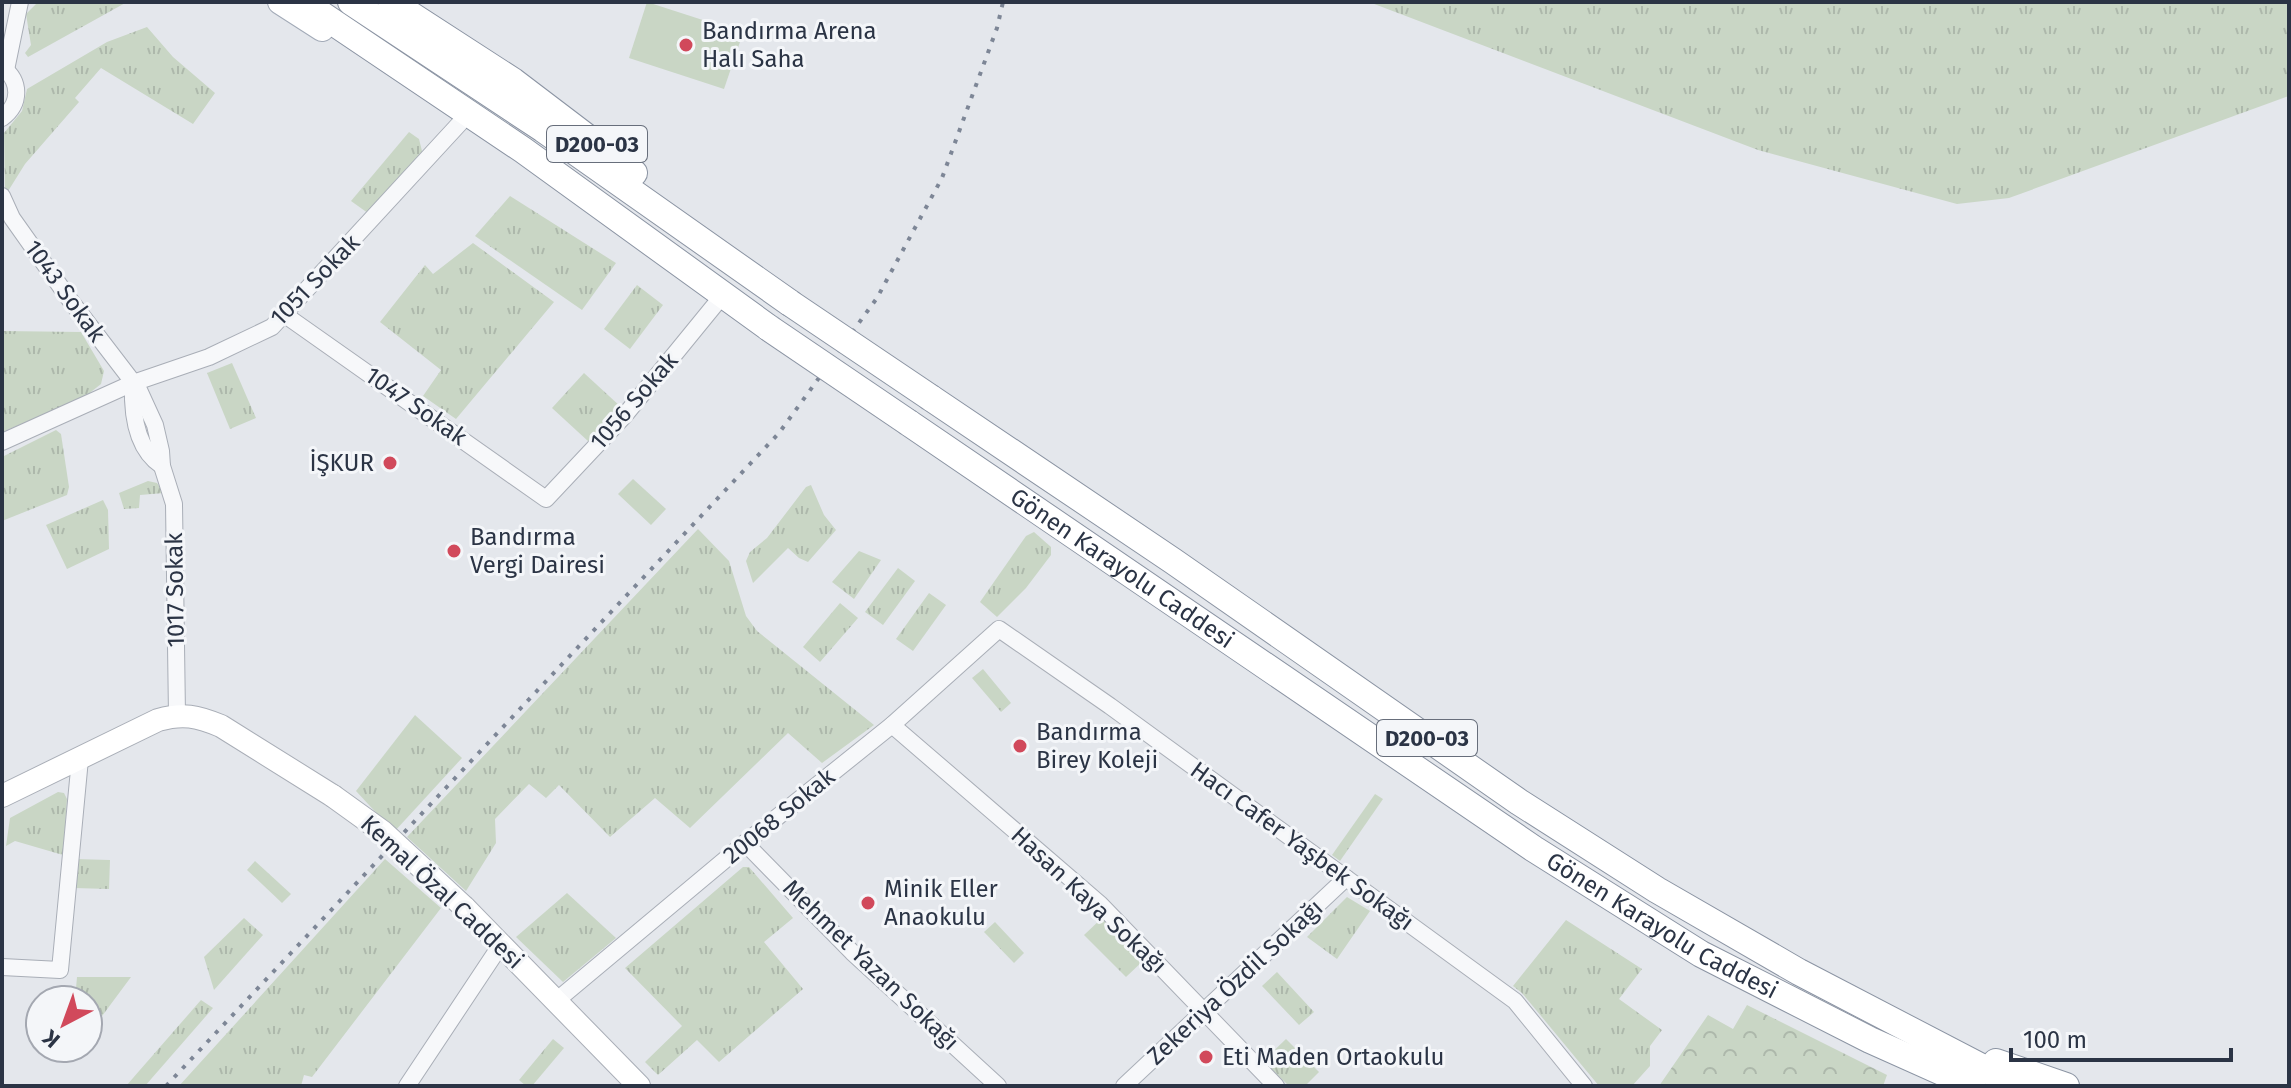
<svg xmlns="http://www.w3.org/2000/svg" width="2291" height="1088" viewBox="0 0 2291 1088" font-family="'Fira Sans',sans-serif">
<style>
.grass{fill:url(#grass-tufts)}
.forest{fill:url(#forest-crowns)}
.pitch{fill:#c9d6c5}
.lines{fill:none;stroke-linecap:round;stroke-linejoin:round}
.minor-casing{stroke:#a9aeb7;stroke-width:18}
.secondary-casing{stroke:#a9aeb7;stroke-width:24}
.primary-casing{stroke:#a3abb8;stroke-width:26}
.trunk-casing{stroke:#8b94a3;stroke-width:28}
.minor{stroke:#f7f8fa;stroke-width:16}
.secondary{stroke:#fff;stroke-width:22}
.primary{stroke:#fff;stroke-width:24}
.trunk{stroke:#fff;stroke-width:26}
.rail{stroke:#7d8696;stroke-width:4;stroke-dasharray:4 8;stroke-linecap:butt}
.secondary-bridge-casing{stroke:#a9aeb7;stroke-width:24;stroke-linecap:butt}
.trunk-bridge-casing{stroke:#8b94a3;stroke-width:28;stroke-linecap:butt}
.secondary-bridge{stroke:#fff;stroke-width:22}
.trunk-bridge{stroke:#fff;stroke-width:26}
.poi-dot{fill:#d1495b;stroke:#f4f6f9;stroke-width:3}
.labels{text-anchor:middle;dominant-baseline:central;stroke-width:6;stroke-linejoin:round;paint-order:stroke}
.shield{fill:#f4f6f9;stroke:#676e7b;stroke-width:2}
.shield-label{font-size:22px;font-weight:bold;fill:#2b3445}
.poi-label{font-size:24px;fill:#2b3445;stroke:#f4f6f9;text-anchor:start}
.street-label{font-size:24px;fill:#2b3445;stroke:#f4f6f9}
</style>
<defs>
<pattern id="grass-tufts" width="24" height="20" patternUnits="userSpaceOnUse" patternTransform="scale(2)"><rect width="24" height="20" fill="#c9d6c5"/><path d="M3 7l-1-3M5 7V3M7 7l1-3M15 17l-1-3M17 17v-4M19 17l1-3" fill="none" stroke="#adb8ab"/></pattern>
<pattern id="forest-crowns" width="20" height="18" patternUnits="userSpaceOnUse" patternTransform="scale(2)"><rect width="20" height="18" fill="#c9d6c5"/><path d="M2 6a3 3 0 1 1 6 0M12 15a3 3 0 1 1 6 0" fill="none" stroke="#adb8ab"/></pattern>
</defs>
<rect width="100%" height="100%" fill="#e4e7ec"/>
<g class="grass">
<polygon points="38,2 127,2 28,57 25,53 31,45 26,14"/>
<polygon points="1369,2 2289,2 2289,96 2009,198 1957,204 1758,150"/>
<polygon points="147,27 173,57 215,93 193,124 101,68 75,98 79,102 25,164 5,196 4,133 22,111 27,89 107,42"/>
<polygon points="409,132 419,139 423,155 372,216 351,201"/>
<polygon points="510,196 616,263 582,310 475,236"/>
<polygon points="473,243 554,302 456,419 423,396 441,370 380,322 425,265 433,274"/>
<polygon points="637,285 663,305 630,349 604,329"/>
<polygon points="2,331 81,332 104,371 101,384 82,399 2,432"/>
<polygon points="232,363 256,418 230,429 207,373"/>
<polygon points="584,373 621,407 589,442 552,408"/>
<polygon points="56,430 61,434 69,487 67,495 2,521 2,457"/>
<polygon points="148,481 157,483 164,493 140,495 139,508 124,509 119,493"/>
<polygon points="811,485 824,515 836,530 808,562 799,558 788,548 753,583 746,561 750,552 767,538 806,487"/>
<polygon points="103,500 108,510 109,549 67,569 46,525"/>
<polygon points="698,529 729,561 746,616 757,631 874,725 822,763 788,733 690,828 655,798 610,837 559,785 546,798 529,784 495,819 496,843 466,891 407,837"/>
<polygon points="1034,532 1051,547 1051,555 1026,588 997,617 980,602 1026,536"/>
<polygon points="859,551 881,560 854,599 832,582"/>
<polygon points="898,568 915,581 883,625 865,612"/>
<polygon points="929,593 946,605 913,651 896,639"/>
<polygon points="840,603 858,618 820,662 803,647"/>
<polygon points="983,669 1011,703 1001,712 972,678"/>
<polygon points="415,715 462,758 394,832 356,791"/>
<polygon points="58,792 64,793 67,799 63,855 15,841 6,846 10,818"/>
<polygon points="1375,794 1383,799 1340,861 1332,855"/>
<polygon points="75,859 110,860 109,889 74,888"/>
<polygon points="385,859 441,908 312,1077 304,1075 301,1086 179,1086"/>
<polygon points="255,861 291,894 282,903 247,870"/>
<polygon points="743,867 749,867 793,918 764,942 803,989 719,1062 697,1040 658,1075 645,1062 682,1026 625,968"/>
<polygon points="567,893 616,938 563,982 516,937"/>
<polygon points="1347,897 1370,911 1337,959 1307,937"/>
<polygon points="244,918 263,935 214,990 204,957"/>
<polygon points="1102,918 1144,960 1126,977 1084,935"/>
<polygon points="1566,920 1642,969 1619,999 1662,1030 1650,1046 1650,1066 1632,1086 1599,1086 1522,993 1513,986"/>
<polygon points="995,922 1024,953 1014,963 984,932"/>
<polygon points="1277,972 1314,1012 1299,1025 1262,986"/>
<polygon points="77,977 131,977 88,1035 88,1000 75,1000"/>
<polygon points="201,1000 213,1008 145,1086 126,1086"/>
<polygon points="553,1039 564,1048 532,1086 526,1086 519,1080"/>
<polygon points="1286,1039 1319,1072 1305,1086 1289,1086 1263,1061"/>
</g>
<polygon class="forest" points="1747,1005 1887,1075 1883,1086 1659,1086 1708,1015 1733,1029"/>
<g class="pitch">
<polygon points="647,2 743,33 724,89 629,58"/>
<polygon points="633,479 666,509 651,525 618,494"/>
</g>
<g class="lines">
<g class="minor-casing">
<g id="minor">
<path d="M2,67C21,81 21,104 2,118"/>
<polyline points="6,70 20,2"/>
<polyline points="2,196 12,218 70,300 139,390 155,425 161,451 162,466 174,504 177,715"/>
<polyline points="285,315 546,499 625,415 718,301"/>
<path d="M133,385C132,414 136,449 162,466"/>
<polyline points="2,442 133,383 209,357 272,327 460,123"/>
<polyline points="892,725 1100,904 1276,1086"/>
<polyline points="745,843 852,952 998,1086"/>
<polyline points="2,967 60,970 80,759"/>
<polyline points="556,1001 745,843 892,725 999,629 1110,706 1515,1001 1584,1086"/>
<polyline points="407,1086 502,943"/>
<polyline points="1124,1086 1346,878"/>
</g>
</g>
<g class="secondary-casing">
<g id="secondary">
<path d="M2,796L158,720C183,713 197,716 221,726L333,796"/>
<polyline points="464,907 639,1086"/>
</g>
</g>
<g class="primary-casing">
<polyline id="primary" points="280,2 322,29"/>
</g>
<g class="trunk-casing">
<g id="trunk">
<polyline points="303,2 523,150 769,328"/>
<polyline points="351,2 543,129 790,303"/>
<polyline points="391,2 513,81 634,173"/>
<polyline points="931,398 1173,561 1519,802 1657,890 1799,972 2018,1086"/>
<path id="s1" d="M909,423L1534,849L1701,954L1870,1040L1973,1086"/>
<polyline points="1996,1062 2066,1086"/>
</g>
</g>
<use href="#minor" class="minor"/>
<use href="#secondary" class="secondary"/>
<use href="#primary" class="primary"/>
<use href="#trunk" class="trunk"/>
<polyline class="rail" points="166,1086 779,433 877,298 942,178 997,28 1003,2"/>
<g class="secondary-bridge-casing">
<polyline id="secondary-bridge" points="333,796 383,832 464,907"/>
</g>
<g class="trunk-bridge-casing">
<g id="trunk-bridge">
<polyline points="790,303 931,398"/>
<polyline points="769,328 909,423"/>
</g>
</g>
<use href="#secondary-bridge" class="secondary-bridge"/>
<use href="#trunk-bridge" class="trunk-bridge"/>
</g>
<g class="poi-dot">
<circle cx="686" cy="45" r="8"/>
<circle cx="390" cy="463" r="8"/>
<circle cx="454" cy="551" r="8"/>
<circle cx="1020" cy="746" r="8"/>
<circle cx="868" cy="903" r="8"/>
<circle cx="1206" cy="1057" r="8"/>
</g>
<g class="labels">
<g class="shield">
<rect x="547" y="126" width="100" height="36" rx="6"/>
<rect x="1377" y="720" width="100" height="36" rx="6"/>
</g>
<g class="shield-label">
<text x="597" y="144">D200-03</text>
<text x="1427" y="738">D200-03</text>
</g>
<g class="poi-label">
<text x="702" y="31">Bandırma Arena<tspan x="702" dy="28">Halı Saha</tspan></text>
<text x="374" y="463" text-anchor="end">İŞKUR</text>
<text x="470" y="537">Bandırma<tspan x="470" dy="28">Vergi Dairesi</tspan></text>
<text x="1036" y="732">Bandırma<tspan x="1036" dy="28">Birey Koleji</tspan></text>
<text x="884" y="889">Minik Eller<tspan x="884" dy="28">Anaokulu</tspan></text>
<text x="1222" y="1057">Eti Maden Ortaokulu</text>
</g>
<g class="street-label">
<text transform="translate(315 280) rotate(-46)">1051 Sokak</text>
<text transform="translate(65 291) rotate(54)">1043 Sokak</text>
<text transform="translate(634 401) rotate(-49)">1056 Sokak</text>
<text transform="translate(416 406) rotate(35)">1047 Sokak</text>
<text stroke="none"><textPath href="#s1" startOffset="258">Gönen Karayolu Caddesi</textPath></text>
<text transform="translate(175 590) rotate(-91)">1017 Sokak</text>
<text transform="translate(779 816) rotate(-39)">20068 Sokak</text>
<text transform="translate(1302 846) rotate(36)">Hacı Cafer Yaşbek Sokağı</text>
<text transform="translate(442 892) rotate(43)">Kemal Özal Caddesi</text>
<text transform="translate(1089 900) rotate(43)">Hasan Kaya Sokağı</text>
<text stroke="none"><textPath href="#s1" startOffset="906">Gönen Karayolu Caddesi</textPath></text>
<text transform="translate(871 965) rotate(44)">Mehmet Yazan Sokağı</text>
<text transform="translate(1235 982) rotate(-43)">Zekeriya Özdil Sokağı</text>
</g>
</g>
<rect width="2291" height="1088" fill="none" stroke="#2b3445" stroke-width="8"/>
<g transform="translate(64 1024) rotate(221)"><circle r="38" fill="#f4f6f9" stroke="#a4a8b1" stroke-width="2"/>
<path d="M0-6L14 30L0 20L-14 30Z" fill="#d1495b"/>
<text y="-12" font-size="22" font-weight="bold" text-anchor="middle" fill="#2b3445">K</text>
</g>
<path d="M2011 1048v12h220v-12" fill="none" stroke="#2b3445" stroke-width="4"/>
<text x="2023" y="1048" font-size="24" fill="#2b3445" stroke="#f4f6f9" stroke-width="6" paint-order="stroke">100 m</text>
</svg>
